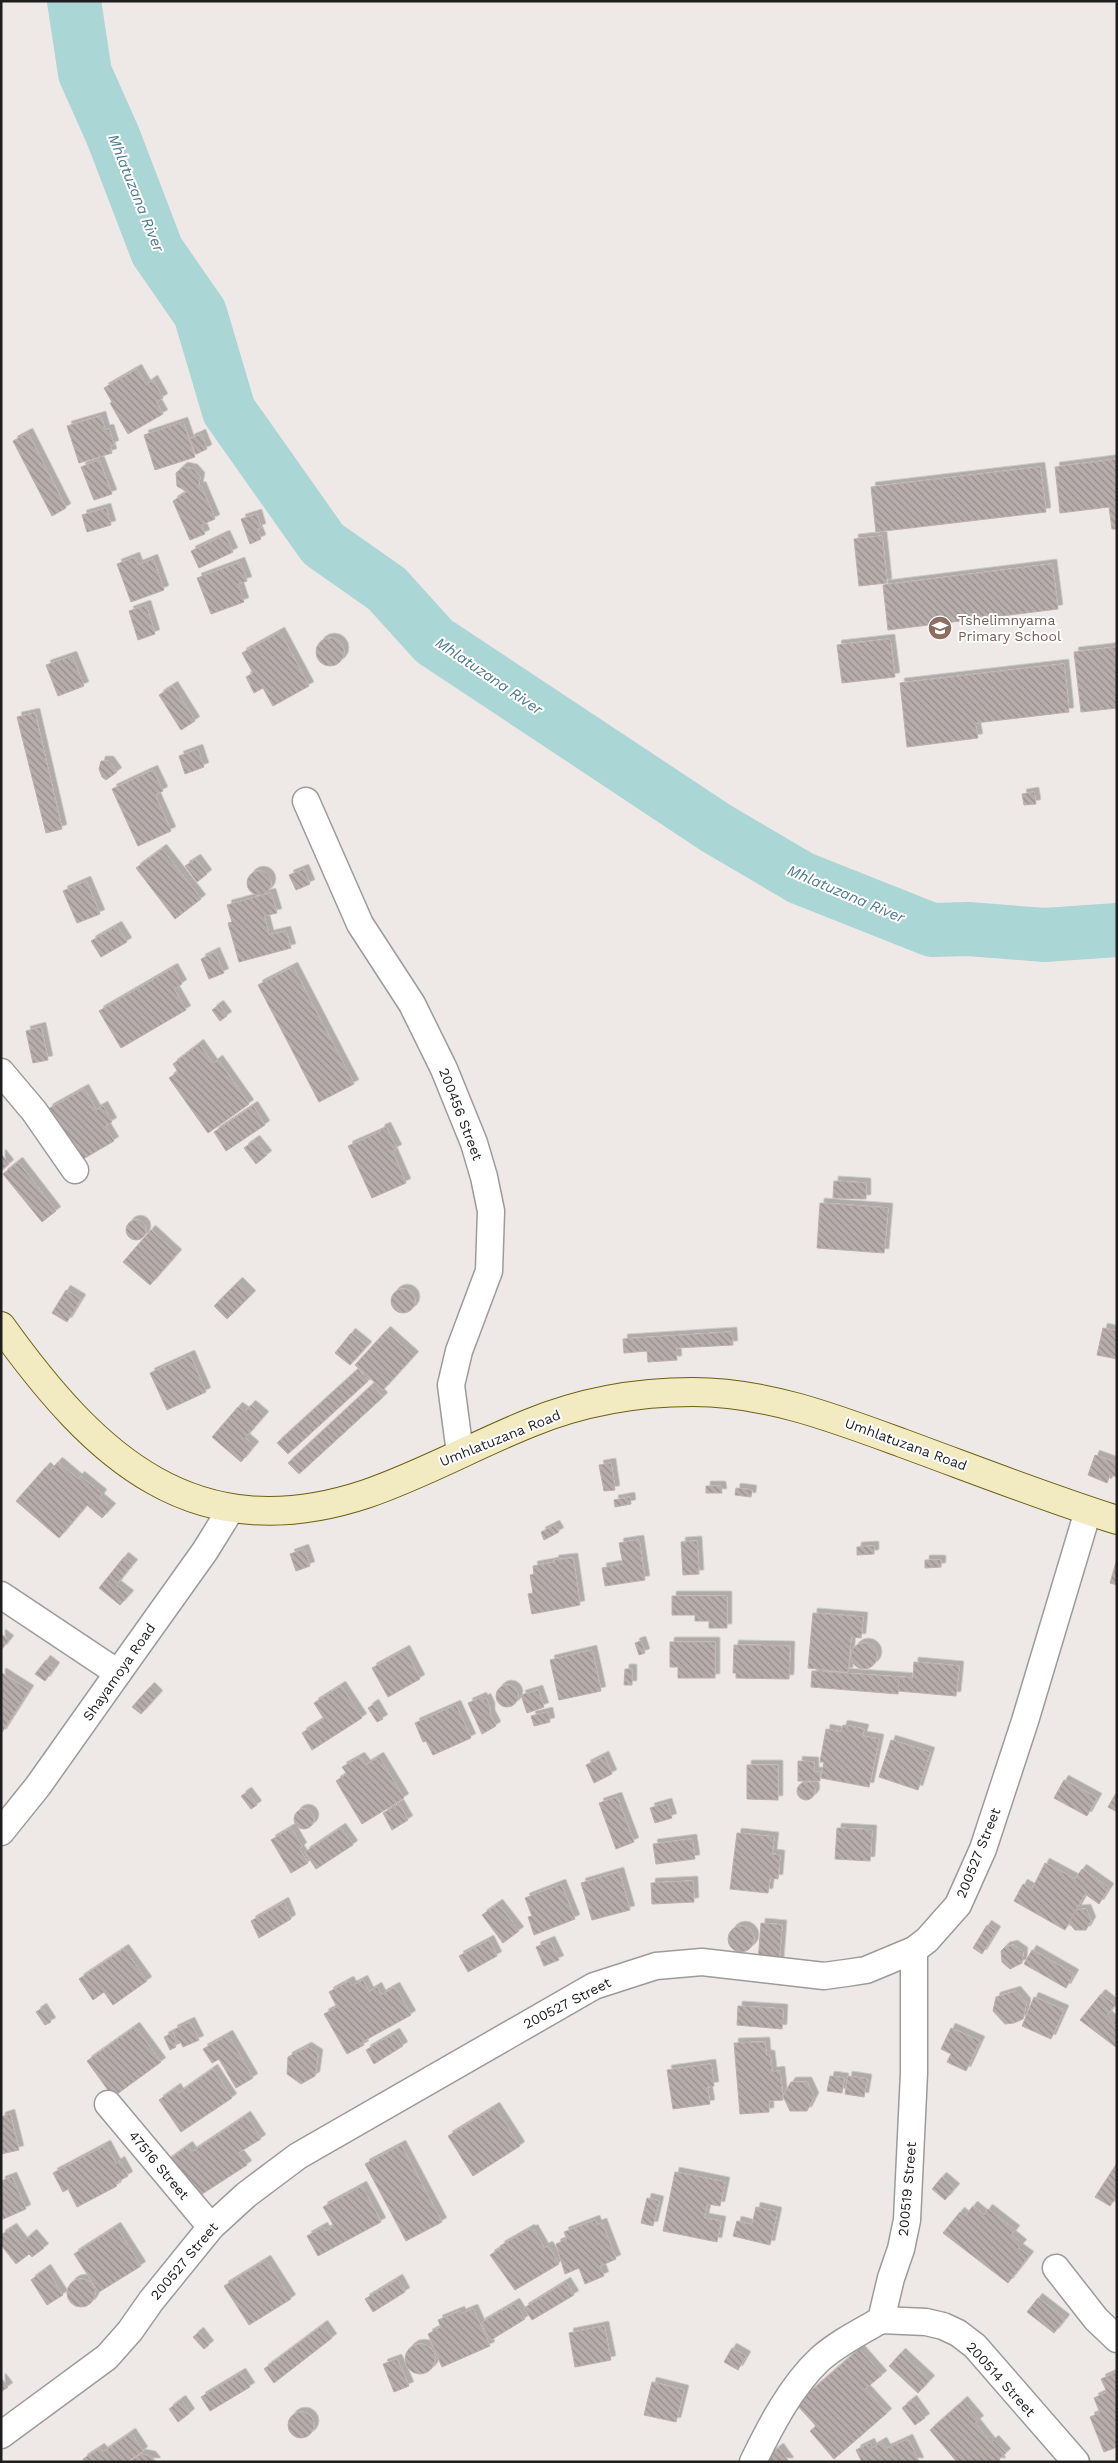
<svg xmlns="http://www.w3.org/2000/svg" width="1118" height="2463" viewBox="0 0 1118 2463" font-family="'Work Sans',sans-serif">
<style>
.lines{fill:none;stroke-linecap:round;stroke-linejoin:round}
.river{stroke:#abd6d6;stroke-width:54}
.building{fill:url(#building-back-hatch);stroke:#beaeaa;filter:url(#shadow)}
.street-casing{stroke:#9b9b9b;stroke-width:29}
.secondary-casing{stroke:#696012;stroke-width:30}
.street{stroke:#fff;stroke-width:26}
.secondary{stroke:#f2eac0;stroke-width:28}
.labels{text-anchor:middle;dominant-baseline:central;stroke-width:4;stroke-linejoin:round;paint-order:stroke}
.education-label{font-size:14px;fill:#785e54;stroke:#fff;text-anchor:start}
.street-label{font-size:14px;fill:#1e1e1e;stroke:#fff}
.water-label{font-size:15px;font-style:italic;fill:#4c7a8c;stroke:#fff}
</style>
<defs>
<pattern id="building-back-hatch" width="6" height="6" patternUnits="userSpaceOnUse" patternTransform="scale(1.25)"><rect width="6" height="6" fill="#b7aeac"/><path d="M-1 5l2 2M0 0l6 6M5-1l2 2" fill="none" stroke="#948d8b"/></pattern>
<filter id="shadow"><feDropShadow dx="4.5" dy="-4.5" stdDeviation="0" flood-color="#0004"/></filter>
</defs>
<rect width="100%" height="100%" fill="#eee9e6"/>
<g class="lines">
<polyline class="river" points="74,1 85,73 113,136 157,251 200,313 229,411 323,544 387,589 434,641 716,828 801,878 932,930 968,929 1045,935 1117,930"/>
</g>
<g class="building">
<polygon points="137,369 146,385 153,380 163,398 156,402 163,414 128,434 110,403 112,402 104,388"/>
<polygon points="101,416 105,430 109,429 114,445 110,446 112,453 79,463 67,426"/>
<polygon points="183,422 195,457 155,470 144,435"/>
<polygon points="28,433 66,508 52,516 13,441"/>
<polygon points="201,434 207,449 196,454 190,439"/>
<polygon points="1117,459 1117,529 1112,529 1109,507 1060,513 1055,467"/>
<polygon points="99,460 112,494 94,500 81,467"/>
<polygon points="183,467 193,469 200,477 198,488 201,486 215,519 201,525 205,534 190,540 173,501 187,492 177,486 176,473"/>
<polygon points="1040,467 1046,512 876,532 871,487"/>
<polygon points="106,508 111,525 87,532 82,515"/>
<polygon points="257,514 261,528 257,529 261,539 250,544 241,519"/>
<polygon points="225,535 233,552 199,568 191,551"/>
<polygon points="882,536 887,583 859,586 854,539"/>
<polygon points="135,557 138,565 153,559 164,590 131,602 117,564"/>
<polygon points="240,562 247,581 238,584 244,602 211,614 197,578"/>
<polygon points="1052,564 1058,609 888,630 883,585"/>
<polygon points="146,605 155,634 138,640 129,611"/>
<polygon points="280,632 309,686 273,706 263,688 254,693 246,677 253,673 242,653"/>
<circle cx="330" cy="652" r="14"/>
<polygon points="890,639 895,677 842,683 837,645"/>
<polygon points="1117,647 1117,708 1081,712 1074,652"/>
<polygon points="72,656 84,686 58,696 46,665"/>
<polygon points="1064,664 1069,712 975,723 978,738 907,747 900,683"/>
<polygon points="173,686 195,721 181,730 159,695"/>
<polygon points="35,713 62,829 46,833 17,717"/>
<polygon points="198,749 204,767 185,774 179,756"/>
<polygon points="101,761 109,761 117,772 106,780 102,777 99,769"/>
<polygon points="153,770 163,791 155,795 171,831 138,846 112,789"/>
<polygon points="1034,792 1036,804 1024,805 1022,794"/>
<polygon points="162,849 201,899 175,919 136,868"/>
<polygon points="196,859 207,874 197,882 185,866"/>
<polygon points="304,869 310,884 296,890 289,875"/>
<circle cx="259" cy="883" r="12"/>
<polygon points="86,881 100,914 77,923 63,891"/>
<polygon points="271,893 277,913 264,916 269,935 286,931 291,948 239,962 228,923 232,922 227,905"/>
<polygon points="117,926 127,942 101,957 91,941"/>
<polygon points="215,952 224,973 209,979 201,959"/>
<polygon points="293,967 354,1084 319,1102 258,985"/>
<polygon points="173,968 182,984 174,989 186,1010 121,1048 99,1011"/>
<polygon points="219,1005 227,1016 220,1021 212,1010"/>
<polygon points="41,1027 48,1060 33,1063 26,1031"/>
<polygon points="199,1044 213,1064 218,1060 249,1104 208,1133 169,1078 178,1072 173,1064"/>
<polygon points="84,1089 96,1110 103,1106 112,1122 105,1126 114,1141 78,1162 48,1109"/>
<polygon points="253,1106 265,1125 226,1151 214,1132"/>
<polygon points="386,1127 397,1149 392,1151 406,1183 372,1198 348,1146 380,1132 381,1129"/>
<polygon points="255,1140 267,1155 256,1164 244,1148"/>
<polygon points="1,1154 9,1164 1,1171"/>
<polygon points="18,1162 56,1211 42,1222 3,1174"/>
<polygon points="834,1181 866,1183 866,1199 833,1198"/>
<polygon points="820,1203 888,1208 884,1253 817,1248"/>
<circle cx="136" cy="1230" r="10"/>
<polygon points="151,1230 177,1254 150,1285 123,1262"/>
<polygon points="238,1282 251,1295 227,1319 214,1306"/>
<circle cx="403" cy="1301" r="12"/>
<polygon points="66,1290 81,1299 67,1322 52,1313"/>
<polygon points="1103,1328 1117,1331 1117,1359 1097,1355"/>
<polygon points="386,1331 414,1356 383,1390 355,1365"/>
<polygon points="732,1332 733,1345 676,1348 677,1360 648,1362 647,1351 624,1353 623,1339"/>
<polygon points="351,1333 367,1346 350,1365 335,1353"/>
<polygon points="190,1355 206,1392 167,1410 150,1373"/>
<polygon points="358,1369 368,1381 288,1454 277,1443"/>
<polygon points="372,1385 383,1397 299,1474 288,1463"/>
<polygon points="251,1405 264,1416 245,1438 254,1446 241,1462 212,1437 238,1407 245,1412"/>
<polygon points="1095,1455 1117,1463 1117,1477 1110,1475 1107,1483 1088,1475"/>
<polygon points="58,1462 78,1479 80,1476 102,1494 99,1498 111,1508 102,1518 87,1505 59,1538 16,1501 46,1467 50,1471"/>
<polygon points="611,1463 615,1490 604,1491 599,1465"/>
<polygon points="706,1486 721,1486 722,1493 706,1493"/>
<polygon points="736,1488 752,1490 751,1497 735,1495"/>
<polygon points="630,1497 631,1504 615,1507 614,1500"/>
<polygon points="555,1525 559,1532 544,1540 541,1532"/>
<polygon points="639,1540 645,1580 605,1586 602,1568 623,1564 619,1543"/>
<polygon points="697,1541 699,1574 683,1575 681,1542"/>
<polygon points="874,1546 874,1554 857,1555 857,1547"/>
<polygon points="304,1549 310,1566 296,1571 290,1554"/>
<polygon points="124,1557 133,1564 116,1585 129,1595 120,1605 99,1588"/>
<polygon points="573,1558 580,1605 532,1614 528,1594 533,1593 530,1575 534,1574 533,1566 555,1562 554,1560"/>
<polygon points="925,1560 941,1560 941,1567 925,1568"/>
<polygon points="1116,1562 1117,1563 1117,1585 1110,1583"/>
<polygon points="672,1596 727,1596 727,1628 709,1628 709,1621 695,1621 695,1615 672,1615"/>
<polygon points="813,1613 863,1617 861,1638 851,1637 848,1672 808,1668"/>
<polygon points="1,1634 9,1640 2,1649 1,1648"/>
<polygon points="641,1641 645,1653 639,1655 635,1643"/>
<polygon points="670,1642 715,1642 715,1678 678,1678 678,1667 670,1667"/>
<circle cx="864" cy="1656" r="13"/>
<polygon points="734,1645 790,1646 789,1679 736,1678 736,1673 733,1673"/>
<polygon points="405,1650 420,1679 388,1697 372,1668"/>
<polygon points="592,1650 601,1691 559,1700 550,1660"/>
<polygon points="46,1660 55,1667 45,1681 35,1674"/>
<polygon points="914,1662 959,1666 956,1696 898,1691 899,1677 913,1678"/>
<polygon points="625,1669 632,1669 632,1685 624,1685"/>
<polygon points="812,1671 899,1677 898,1694 811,1687"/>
<polygon points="2,1673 29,1690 1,1734 1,1673"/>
<circle cx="507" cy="1696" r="11"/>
<polygon points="341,1686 362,1718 312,1750 302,1733 324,1719 314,1703"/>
<polygon points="150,1687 158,1695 141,1714 132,1707"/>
<polygon points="538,1690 544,1707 527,1713 521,1695"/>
<polygon points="482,1697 483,1700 486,1698 490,1707 490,1714 496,1726 482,1734 468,1703"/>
<polygon points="374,1704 383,1719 377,1722 368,1708"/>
<polygon points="456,1705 471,1738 433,1755 426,1741 423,1742 415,1723"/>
<polygon points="548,1712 550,1722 534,1726 531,1716"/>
<polygon points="843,1725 864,1729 862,1736 879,1739 869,1787 821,1778 824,1762 820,1762 826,1729 841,1732"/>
<polygon points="891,1740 930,1752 918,1790 879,1777"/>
<polygon points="604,1756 612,1774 594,1783 586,1765"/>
<polygon points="360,1757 366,1765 379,1757 404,1798 362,1824 336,1781 347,1774 342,1767"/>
<polygon points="798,1761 814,1762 814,1772 820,1772 820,1781 798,1781"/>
<polygon points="747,1765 778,1765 778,1800 747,1799"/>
<polygon points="1064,1780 1097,1798 1087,1816 1054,1798"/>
<circle cx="806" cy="1791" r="9"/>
<polygon points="247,1792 257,1805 251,1809 241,1796"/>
<polygon points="1116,1793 1117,1794 1117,1812 1108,1807"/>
<polygon points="617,1797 634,1842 616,1849 599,1803"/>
<polygon points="667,1803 672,1818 655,1823 650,1808"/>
<polygon points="399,1804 408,1820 392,1830 383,1813"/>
<circle cx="304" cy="1819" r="10"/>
<polygon points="291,1828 302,1847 299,1849 308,1863 291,1873 271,1840"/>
<polygon points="341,1828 353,1845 316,1869 305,1852"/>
<polygon points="837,1828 872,1830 870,1861 835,1859"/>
<polygon points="737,1833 774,1837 772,1854 780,1855 778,1879 770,1878 768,1893 730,1889"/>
<polygon points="692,1839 695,1859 656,1864 653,1844"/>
<polygon points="1045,1863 1075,1879 1082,1869 1109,1888 1099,1904 1085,1894 1065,1930 1014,1901 1023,1884 1032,1889"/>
<polygon points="619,1872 630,1910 592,1920 581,1883"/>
<polygon points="693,1881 694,1902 652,1904 651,1883"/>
<polygon points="561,1884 575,1919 534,1935 528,1917 532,1916 525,1898"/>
<polygon points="284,1902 291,1919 259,1938 251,1921"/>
<polygon points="498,1904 519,1931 503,1943 482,1915"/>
<polygon points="1086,1909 1091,1921 1086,1930 1075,1930 1069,1923 1076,1910"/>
<polygon points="761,1923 782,1925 779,1963 758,1962"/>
<polygon points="987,1925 996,1931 982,1954 973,1948"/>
<circle cx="741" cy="1939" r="13"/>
<polygon points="489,1940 497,1956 468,1972 459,1956"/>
<polygon points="550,1941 559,1960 544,1966 536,1947"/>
<polygon points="1013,1945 1023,1952 1022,1963 1010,1969 1002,1962 1001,1951 1005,1947"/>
<polygon points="124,1949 147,1981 113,2005 104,1992 93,2000 79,1979"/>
<polygon points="1032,1950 1074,1974 1066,1988 1024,1964"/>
<polygon points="363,1980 369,1992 377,1987 381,1995 395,1987 411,2015 362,2042 364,2045 347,2054 324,2014 337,2007 329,1992 349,1981 352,1986"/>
<polygon points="1016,1991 1026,2003 1023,2019 1014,2023 1005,2024 993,2011 996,1997"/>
<polygon points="1101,1994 1115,2005 1107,2015 1114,2022 1117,2019 1117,2048 1080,2020"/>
<polygon points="1034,1997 1064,2010 1051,2039 1022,2026"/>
<polygon points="738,2006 783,2009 782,2029 737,2025"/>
<polygon points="42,2008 51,2022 45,2025 36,2012"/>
<polygon points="190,2022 199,2040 183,2047 180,2041 174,2043 176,2047 170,2050 164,2037 170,2034 173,2039 176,2038 173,2030"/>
<polygon points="135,2027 161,2062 113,2097 87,2061"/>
<polygon points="951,2028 980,2041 966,2071 947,2062 951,2054 941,2049"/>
<polygon points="395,2033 403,2046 374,2064 366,2050"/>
<polygon points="228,2035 253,2078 236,2088 219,2059 212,2063 203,2049"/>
<polygon points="765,2042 766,2055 770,2055 772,2072 780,2071 783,2100 769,2101 769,2112 740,2114 734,2043"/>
<polygon points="307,2047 318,2054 315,2076 301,2084 287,2074 288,2057"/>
<polygon points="711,2064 714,2086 707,2087 710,2104 673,2109 667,2070"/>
<polygon points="213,2069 232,2098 181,2132 159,2100 176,2088 179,2093"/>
<polygon points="830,2076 844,2078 842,2093 827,2091"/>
<polygon points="848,2076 867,2079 864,2097 845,2094"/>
<polygon points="791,2082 807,2082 814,2097 807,2111 790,2111 783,2096"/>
<polygon points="495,2107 520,2146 473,2176 448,2136"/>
<polygon points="10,2114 19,2150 1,2154 1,2117"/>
<polygon points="246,2116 261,2139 238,2153 247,2165 193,2200 167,2161 188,2146 192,2152"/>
<polygon points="106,2145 116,2164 120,2161 128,2176 115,2183 117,2186 77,2207 68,2189 63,2192 53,2173"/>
<polygon points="401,2145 442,2222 406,2241 365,2164"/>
<polygon points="1117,2163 1117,2196 1110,2206 1095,2197"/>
<polygon points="675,2172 725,2182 720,2206 707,2204 704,2218 721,2221 717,2242 663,2231"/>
<polygon points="12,2177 26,2209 1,2220 1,2181"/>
<polygon points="942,2177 955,2188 945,2200 932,2189"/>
<polygon points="362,2186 381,2222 318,2256 307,2236 323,2227 325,2231 334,2226 323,2207"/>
<polygon points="647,2198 659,2201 653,2226 641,2223"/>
<polygon points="973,2206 984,2215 988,2209 1015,2230 1011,2235 1022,2244 1018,2248 1029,2256 1008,2283 943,2233 960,2212 965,2216"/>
<polygon points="756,2207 777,2212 770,2245 733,2236 737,2221 752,2225"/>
<polygon points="595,2220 597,2225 602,2223 616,2259 600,2266 604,2276 585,2284 579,2268 565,2274 556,2244 567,2239 564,2232"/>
<polygon points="116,2227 141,2266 99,2292 74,2254"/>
<polygon points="12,2228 23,2242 32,2234 44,2248 32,2257 29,2254 16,2264 1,2245 1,2235"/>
<polygon points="530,2229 531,2231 533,2229 544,2248 548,2246 559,2264 515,2290 490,2255 501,2248 500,2246"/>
<polygon points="266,2260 291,2299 249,2325 224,2286"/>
<polygon points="46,2269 63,2295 47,2305 31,2280"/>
<polygon points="398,2279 405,2292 373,2312 365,2299"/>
<circle cx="81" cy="2293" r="14"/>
<polygon points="566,2282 574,2295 532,2320 524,2308"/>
<polygon points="1038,2298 1065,2319 1054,2333 1027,2312"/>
<polygon points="515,2303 525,2319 491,2340 481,2323"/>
<polygon points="473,2309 490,2346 442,2367 428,2334 441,2327 438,2320 460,2311 461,2314"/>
<polygon points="323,2325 332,2338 274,2383 264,2369"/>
<polygon points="604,2326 611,2360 575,2367 569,2333"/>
<polygon points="199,2332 209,2345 204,2349 193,2337"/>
<circle cx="420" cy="2359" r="15"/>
<polygon points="732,2348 746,2356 738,2370 724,2362"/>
<polygon points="859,2349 882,2375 865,2389 887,2413 834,2459 810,2431 816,2426 796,2404"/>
<polygon points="901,2353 930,2380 918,2393 889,2366"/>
<polygon points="397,2359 409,2386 394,2392 383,2364"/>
<polygon points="1117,2372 1117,2447 1104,2452 1090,2417 1100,2413 1094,2398 1107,2392 1101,2379"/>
<polygon points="241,2373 250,2387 210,2411 201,2397"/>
<polygon points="1,2378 8,2387 1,2392"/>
<polygon points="652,2382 684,2390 676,2422 644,2415"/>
<polygon points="181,2400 190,2413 178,2422 169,2409"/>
<polygon points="912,2400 925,2418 915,2425 902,2408"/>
<polygon points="963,2401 979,2420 975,2423 991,2443 994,2440 1006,2453 999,2459 1001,2462 957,2462 930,2430"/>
<circle cx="301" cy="2425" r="13"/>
<polygon points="131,2433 143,2451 127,2462 84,2462 83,2459 100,2448 103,2452"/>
<polygon points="908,2439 919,2462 862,2462 856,2450 870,2443 872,2448 882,2442 886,2449"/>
<polygon points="779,2448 789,2462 768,2462 765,2458"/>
<polygon points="141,2454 151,2456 156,2462 129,2462"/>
</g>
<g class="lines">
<g class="street-casing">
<g id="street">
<polyline points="306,801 360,924 412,1004 444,1069 474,1143 484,1177 491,1211 489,1271 459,1351 451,1385 460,1453"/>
<polyline points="1,1072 34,1111 75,1170"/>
<polyline points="1,1595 118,1673"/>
<polyline points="1,1832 38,1786 118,1673 205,1551 231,1509"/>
<polyline points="108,2104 211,2227"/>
<polyline points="1056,2268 1096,2319 1117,2339"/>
<polyline points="881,2320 926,2322 943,2326 958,2333 975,2346 1076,2462"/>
<polyline points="1,2435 107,2357 130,2331 151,2301 211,2227 246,2195 298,2156 594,1986 656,1966 702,1962 824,1976 846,1973 866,1970 914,1950 927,1940 958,1905 983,1849 1025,1721 1088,1511"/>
<path d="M753,2462C770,2427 791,2386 820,2359C838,2343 860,2332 881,2320L891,2278L901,2249L907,2220L914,2073V1950"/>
</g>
</g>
<g class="secondary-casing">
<path id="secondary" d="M1,1326C95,1457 194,1551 366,1494C422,1475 475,1445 530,1423C581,1402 638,1392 693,1392C766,1392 834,1418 902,1443C973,1469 1044,1497 1117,1520"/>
</g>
<use href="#street" class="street"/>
<use href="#secondary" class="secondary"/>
</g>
<defs>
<g id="school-disc" transform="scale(1.25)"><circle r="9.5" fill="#8d6e63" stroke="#fff"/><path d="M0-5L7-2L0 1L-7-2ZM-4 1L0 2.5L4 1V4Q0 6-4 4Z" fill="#fff"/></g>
</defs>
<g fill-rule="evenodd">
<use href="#school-disc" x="940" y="628"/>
</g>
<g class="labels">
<g class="education-label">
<text x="958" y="620">Tshelimnyama<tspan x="958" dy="16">Primary School</tspan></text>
</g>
<g class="street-label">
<text transform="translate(461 1114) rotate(69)">200456 Street</text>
<text transform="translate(500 1438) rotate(-22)">Umhlatuzana Road</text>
<text transform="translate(906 1444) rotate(20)">Umhlatuzana Road</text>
<text transform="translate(119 1672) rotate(-55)">Shayamoya Road</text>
<text transform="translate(978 1853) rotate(-68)">200527 Street</text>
<text transform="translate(567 2003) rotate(-27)">200527 Street</text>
<text transform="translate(159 2165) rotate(50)">47516 Street</text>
<text transform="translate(907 2189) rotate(-85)">200519 Street</text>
<text transform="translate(184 2261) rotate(-50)">200527 Street</text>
<text transform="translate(1001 2379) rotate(48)">200514 Street</text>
</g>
<g class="water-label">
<text transform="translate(136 193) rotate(68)">Mhlatuzana River</text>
<text transform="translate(489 676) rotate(34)">Mhlatuzana River</text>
<text transform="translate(846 894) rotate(23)">Mhlatuzana River</text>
</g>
</g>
<rect width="1118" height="2463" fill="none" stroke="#1e1e1e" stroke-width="5"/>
</svg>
